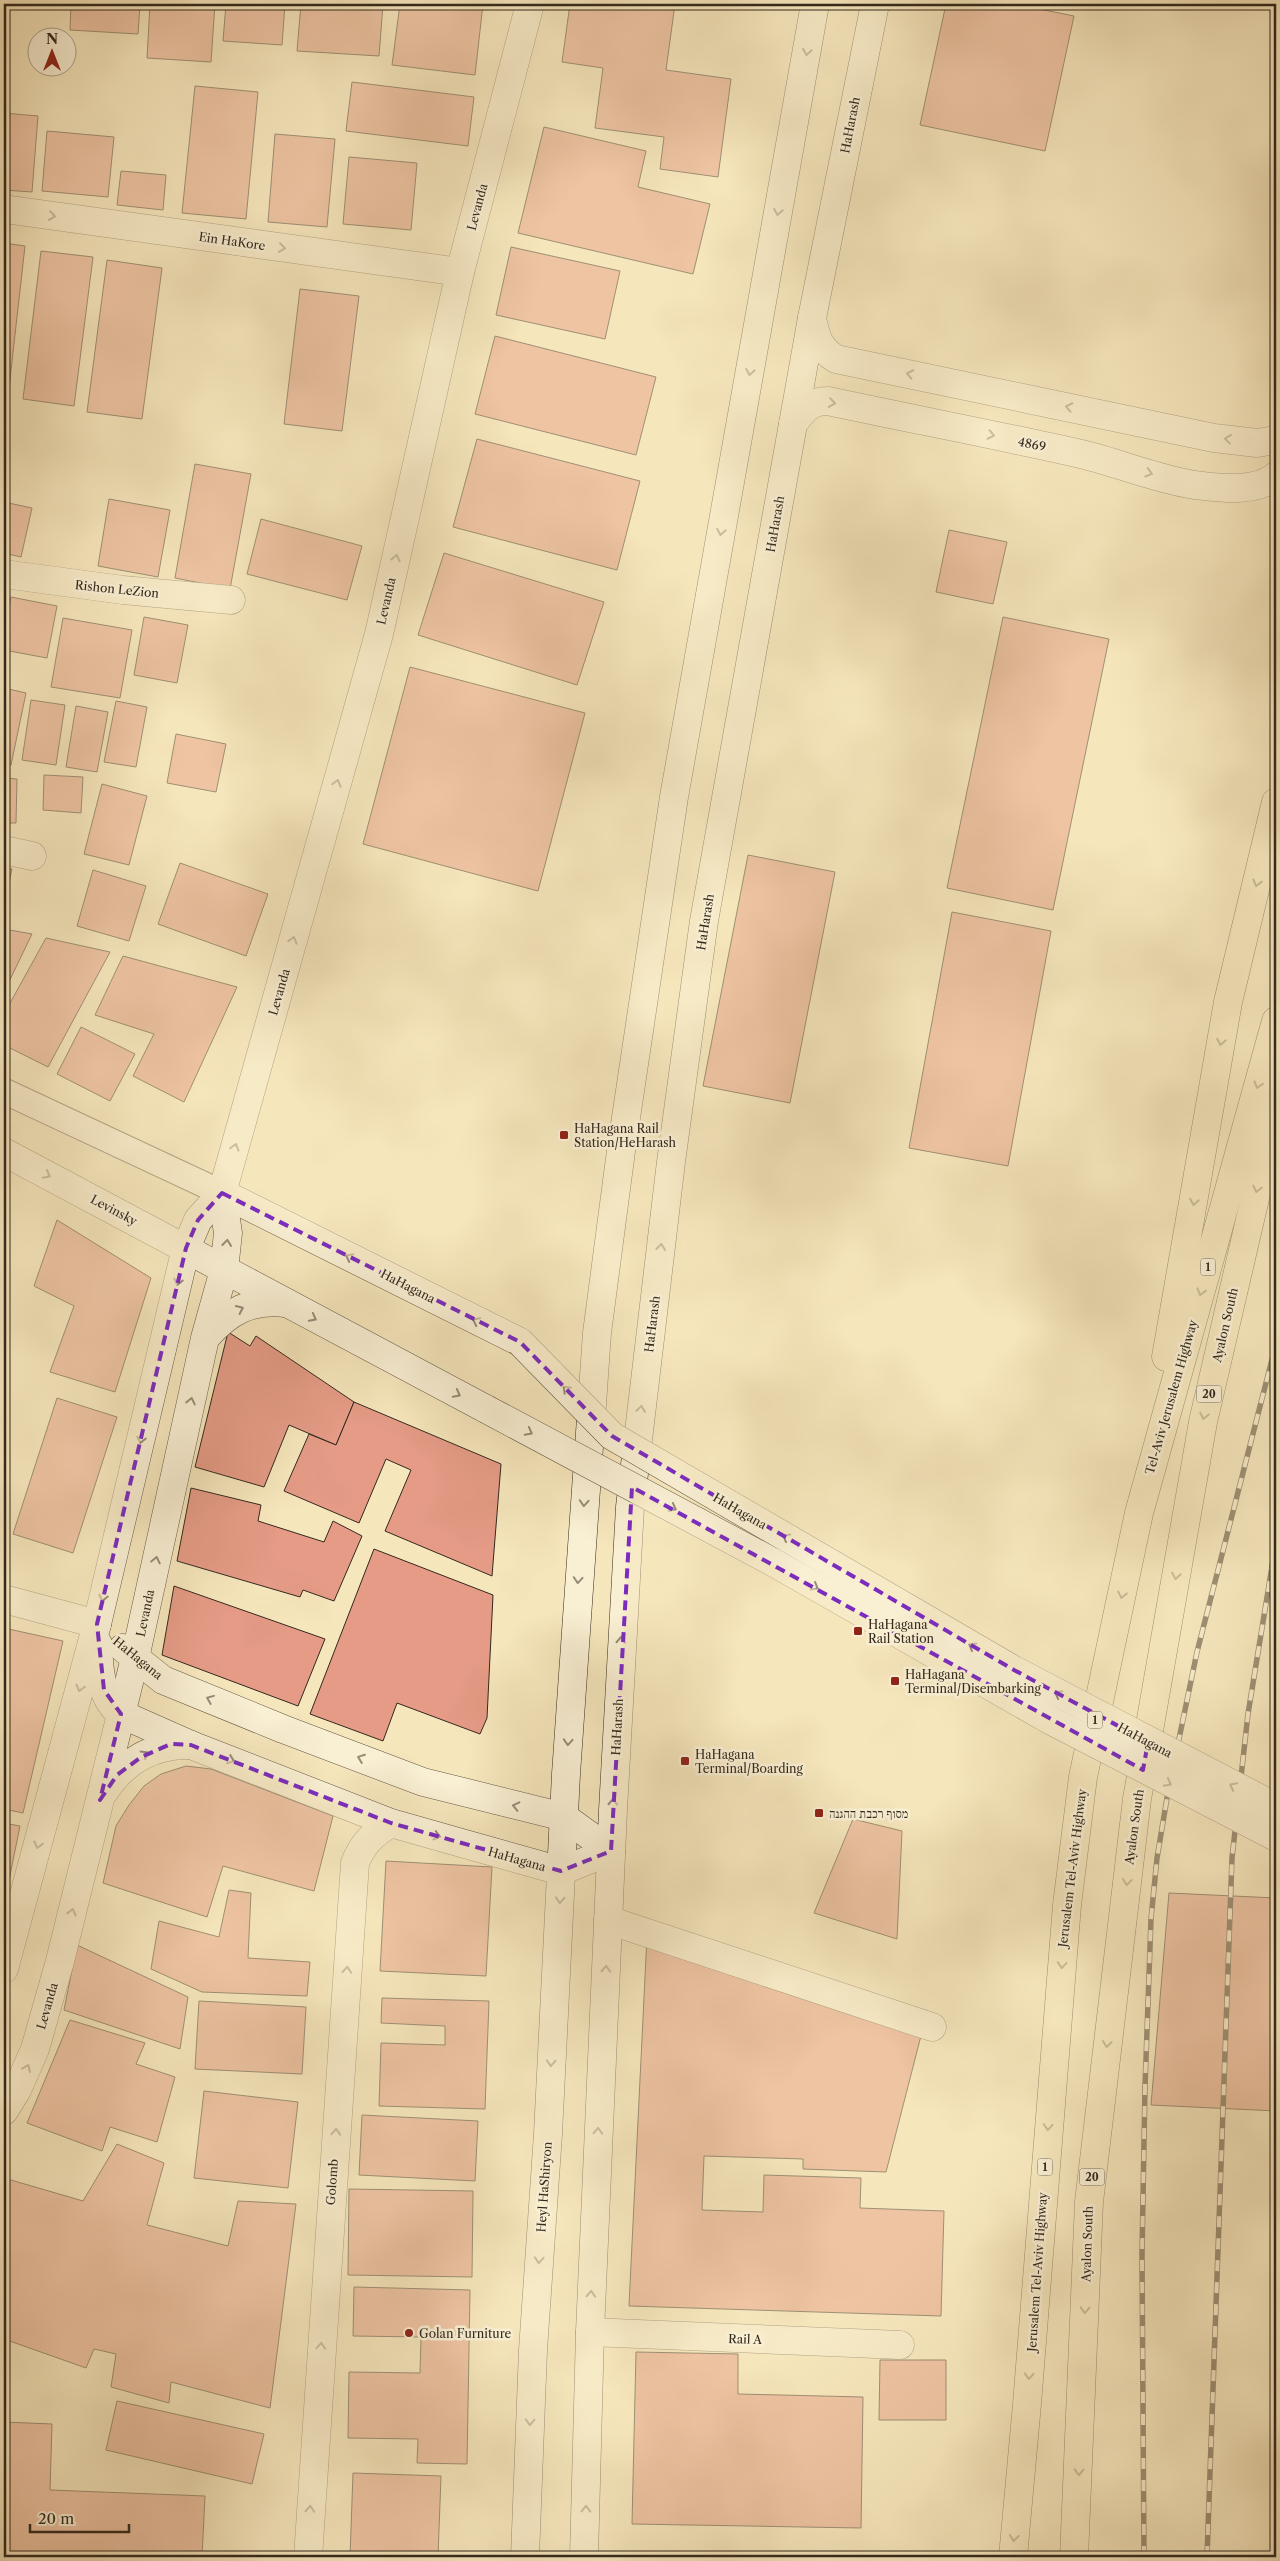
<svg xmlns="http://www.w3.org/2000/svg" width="1280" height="2561" viewBox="0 0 1280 2561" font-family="'Libre Caslon Text','Frank Ruhl Libre',serif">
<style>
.building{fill:#e59b86;stroke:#33291d}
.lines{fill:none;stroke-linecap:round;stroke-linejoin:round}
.pedestrian-casing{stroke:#645845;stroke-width:27}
.minor-casing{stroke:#645845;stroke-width:29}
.tertiary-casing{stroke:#645845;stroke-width:29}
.secondary-casing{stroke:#33291d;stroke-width:29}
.motorway-casing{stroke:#33291d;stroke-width:29}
.pedestrian{stroke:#f9efd3;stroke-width:25}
.minor{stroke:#f9efd3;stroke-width:28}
.tertiary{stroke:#f9efd3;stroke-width:28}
.secondary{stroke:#f9efd3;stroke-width:28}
.motorway{stroke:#f6e6bc;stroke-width:28}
.rail-casing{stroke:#33291d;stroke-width:5.5}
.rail{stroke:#f9efd3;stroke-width:4;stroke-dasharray:11;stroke-linecap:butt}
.tertiary-bridge-casing{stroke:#645845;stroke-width:29;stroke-linecap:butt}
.tertiary-bridge{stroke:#f9efd3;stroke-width:28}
.oneway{stroke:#968c78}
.oneway2{stroke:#94886c}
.marked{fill:none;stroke:#7b2cbf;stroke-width:4;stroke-dasharray:10 6;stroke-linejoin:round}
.poi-dot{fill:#8f2418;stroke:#f9efd3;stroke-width:2}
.labels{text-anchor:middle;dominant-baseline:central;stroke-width:5;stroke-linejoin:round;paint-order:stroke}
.shield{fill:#f9efd3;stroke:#6e6454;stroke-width:1}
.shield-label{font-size:11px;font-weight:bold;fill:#33291d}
.street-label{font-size:12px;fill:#33291d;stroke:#f9efd3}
.poi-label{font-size:12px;fill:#33291d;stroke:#f9efd3;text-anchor:start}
</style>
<rect width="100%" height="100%" fill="#f6e6bc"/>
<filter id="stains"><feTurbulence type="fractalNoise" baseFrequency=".004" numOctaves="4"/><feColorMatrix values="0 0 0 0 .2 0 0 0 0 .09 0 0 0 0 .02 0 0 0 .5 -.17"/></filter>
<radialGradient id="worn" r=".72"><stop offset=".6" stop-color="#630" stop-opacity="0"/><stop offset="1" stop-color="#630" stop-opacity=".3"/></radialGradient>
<g class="building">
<polygon points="71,4 140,4 138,34 70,30"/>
<polygon points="150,4 215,4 211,62 147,58"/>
<polygon points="226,4 285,4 282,45 223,41"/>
<polygon points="301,4 383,4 379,56 297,51"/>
<polygon points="400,4 483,4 475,75 392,65"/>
<polygon points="570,4 675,4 666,70 731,79 718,177 660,169 664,137 595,128 603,68 562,62"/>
<polygon points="946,4 1015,4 1074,16 1045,151 920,125"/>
<polygon points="352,82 474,97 468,146 346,131"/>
<polygon points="195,86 258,92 246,219 182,213"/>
<polygon points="4,113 38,116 32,192 4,190"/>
<polygon points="544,127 646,151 638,187 710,204 693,274 518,233"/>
<polygon points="47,131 114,137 108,197 42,191"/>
<polygon points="275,134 335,139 327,227 268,222"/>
<polygon points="349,157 417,163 411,230 343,224"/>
<polygon points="121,171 166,175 163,210 117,205"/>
<polygon points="4,243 25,246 9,388 4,387"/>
<polygon points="511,247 620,271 605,339 496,315"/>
<polygon points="41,251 93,257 74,406 23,399"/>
<polygon points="107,260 162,268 142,419 87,412"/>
<polygon points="300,289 359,296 342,431 284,424"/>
<polygon points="495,336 656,377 636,455 475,414"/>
<polygon points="477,439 640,481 617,570 453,527"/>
<polygon points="195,464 251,474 230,589 175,578"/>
<polygon points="109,499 170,510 158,577 98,566"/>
<polygon points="4,502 32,508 21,557 4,553"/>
<polygon points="261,519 362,546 347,600 247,574"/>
<polygon points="949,530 1007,542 993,604 936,592"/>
<polygon points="444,553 604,602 577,685 418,635"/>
<polygon points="11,597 57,606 47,658 4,650 4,632"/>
<polygon points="144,617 188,625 177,683 134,675"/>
<polygon points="1003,617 1109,639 1053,910 947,888"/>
<polygon points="63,618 132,630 120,698 51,687"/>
<polygon points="410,667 585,713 538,891 363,844"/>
<polygon points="4,688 26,693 11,765 4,763"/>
<polygon points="31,700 65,705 56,765 22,760"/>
<polygon points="116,701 147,707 136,767 104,762"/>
<polygon points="76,706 108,712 97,772 66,767"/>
<polygon points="176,734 226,744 216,792 167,783"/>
<polygon points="44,775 83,777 81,813 43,810"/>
<polygon points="4,778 17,779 16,823 4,823"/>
<polygon points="102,784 147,796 129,865 84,854"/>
<polygon points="748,855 835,872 790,1103 703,1086"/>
<polygon points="180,863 268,894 246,956 158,924"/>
<polygon points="4,867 12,869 4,906"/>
<polygon points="93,870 146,886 129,941 77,926"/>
<polygon points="952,912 1051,931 1008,1166 909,1148"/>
<polygon points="4,929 32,934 4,992"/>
<polygon points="46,938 110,952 48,1067 4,1045 4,1014"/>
<polygon points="123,956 237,987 184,1102 133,1076 154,1034 95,1015"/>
<polygon points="81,1027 135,1054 110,1101 57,1074"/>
<polygon points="57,1220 151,1278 115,1392 50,1372 74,1306 34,1286"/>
<polygon points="228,1332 250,1346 256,1336 354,1402 336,1445 289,1425 264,1487 195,1467"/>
<polygon points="57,1398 117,1417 73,1553 13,1534"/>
<polygon points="354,1402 501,1464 492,1576 385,1531 411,1470 386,1459 359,1523 284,1491 309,1434 336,1445"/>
<polygon points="191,1488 261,1505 258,1521 324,1542 333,1521 362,1536 334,1601 303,1590 300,1597 177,1561"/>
<polygon points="374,1549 493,1595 487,1718 480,1734 397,1703 383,1741 310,1714"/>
<polygon points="174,1586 325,1639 298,1706 162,1655"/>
<polygon points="4,1628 63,1641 23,1813 4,1809"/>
<polygon points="186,1766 211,1769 333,1816 314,1891 223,1866 207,1917 103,1883 116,1826 129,1805 144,1786 161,1774"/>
<polygon points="853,1819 902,1831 897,1939 814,1913"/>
<polygon points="4,1823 20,1826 4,1905"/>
<polygon points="386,1861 492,1867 486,1976 380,1971"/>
<polygon points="229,1890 251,1893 248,1958 310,1962 307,1996 202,1992 151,1969 159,1921 219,1937"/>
<polygon points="1169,1893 1276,1898 1276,2111 1151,2105"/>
<polygon points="647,1936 923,2028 886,2172 803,2169 803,2159 704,2156 702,2210 763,2212 764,2175 861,2178 860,2208 944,2211 941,2316 629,2306"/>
<polygon points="77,1945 188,1997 180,2049 64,2010"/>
<polygon points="382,1998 489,2001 485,2109 379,2106 381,2043 445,2045 445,2026 381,2023"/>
<polygon points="199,2001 306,2007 302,2074 195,2069"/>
<polygon points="70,2020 145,2043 136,2064 175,2077 157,2142 110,2127 102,2151 27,2123"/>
<polygon points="204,2091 298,2102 288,2188 194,2178"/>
<polygon points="362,2115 478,2121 475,2181 359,2175"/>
<polygon points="117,2144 164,2163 147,2225 228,2246 238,2201 296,2204 270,2408 171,2382 169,2403 111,2387 116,2354 94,2349 86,2368 4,2339 4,2178 83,2201"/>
<polygon points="349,2189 473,2191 472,2277 348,2275"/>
<polygon points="354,2287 470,2290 467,2464 417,2463 418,2439 348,2438 349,2372 420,2373 421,2337 353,2336"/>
<polygon points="636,2352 738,2354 738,2394 863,2397 861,2528 632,2524"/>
<polygon points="880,2360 946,2360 946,2420 879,2420"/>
<polygon points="117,2401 264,2434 252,2484 106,2450"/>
<polygon points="4,2422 52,2424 50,2490 205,2496 202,2557 4,2557"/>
<polygon points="353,2473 441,2476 438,2557 350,2557"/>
</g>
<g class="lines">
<g class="pedestrian-casing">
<polyline id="pedestrian" points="4,1091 222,1193"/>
</g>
<g class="minor-casing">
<g id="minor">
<polyline points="4,209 460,272"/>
<path d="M812,318C816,337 819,349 836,359L1214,438L1257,443L1276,440"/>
<path d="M793,424C803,410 810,401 828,401C912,419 997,435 1081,454C1119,463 1156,479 1195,485C1220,488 1255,493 1276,476"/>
<polyline points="4,574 123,590 231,600"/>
<polyline points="4,850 32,856"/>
<polyline points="4,1599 97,1624"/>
<polyline points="608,1920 932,2027"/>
<polyline points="590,2332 900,2345"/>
<path d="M308,2557L355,1863C363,1843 373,1834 391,1823"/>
</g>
</g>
<g class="tertiary-casing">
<g id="tertiary">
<polyline points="4,1152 486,1409"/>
<polyline points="222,1193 520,1342"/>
<path d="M206,1337C229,1311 251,1299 286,1303"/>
<path d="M98,1644C99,1668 100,1698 121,1714L191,1745L391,1823L465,1844L561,1871L611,1851"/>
<polyline points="123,1648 163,1680 283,1729 423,1782 564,1817 611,1851"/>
<path d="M104,1792C124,1761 154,1744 191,1745"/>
<polyline points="4,1969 97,1624 186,1248 198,1220 222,1193"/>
<polyline points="4,2111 17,2090 35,2049 60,1961 135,1658 205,1338 224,1270 228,1233 222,1193 379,634 460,272 530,4"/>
</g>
</g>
<g class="secondary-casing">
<g id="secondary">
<polyline points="525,2557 533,2350 548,2134 566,1774 597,1333 621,1151 674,797 815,4"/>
<polyline points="584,2557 590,2332 613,1810 630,1507 671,1162 704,921 812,318 875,4"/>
</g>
</g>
<g class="motorway-casing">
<g id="motorway">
<polyline points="1166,1357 1228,1002 1276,802"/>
<polyline points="1013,2557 1027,2404 1067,1905 1083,1777 1139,1513 1276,1021"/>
<polyline points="1074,2557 1089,2202 1137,1799 1203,1422 1276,1108"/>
</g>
</g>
<use href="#pedestrian" class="pedestrian"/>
<use href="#minor" class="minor"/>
<use href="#tertiary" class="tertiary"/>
<use href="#secondary" class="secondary"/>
<use href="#motorway" class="motorway"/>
<g class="rail-casing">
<g id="rail">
<polyline points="1144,2557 1142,2255 1145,2087 1151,1919 1157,1858 1168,1792 1197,1652 1276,1344"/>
<polyline points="1207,2557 1232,1858 1248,1714 1276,1542"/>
</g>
</g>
<use href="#rail" class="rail"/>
<g class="tertiary-bridge-casing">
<g id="tertiary-bridge">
<polyline points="520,1342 612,1436 1014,1670 1276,1807"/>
<polyline points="486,1409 771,1561 1048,1719 1276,1837"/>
</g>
</g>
<use href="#tertiary-bridge" class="tertiary-bridge"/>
</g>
<defs><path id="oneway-chevron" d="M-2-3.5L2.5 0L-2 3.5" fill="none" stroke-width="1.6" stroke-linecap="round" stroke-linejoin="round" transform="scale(1.25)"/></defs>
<g class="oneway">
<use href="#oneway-chevron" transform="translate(807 52) rotate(100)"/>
<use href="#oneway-chevron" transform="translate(778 212) rotate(100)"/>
<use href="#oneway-chevron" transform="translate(52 216) rotate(8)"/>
<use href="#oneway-chevron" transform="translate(282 248) rotate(8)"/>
<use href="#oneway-chevron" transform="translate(750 372) rotate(100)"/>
<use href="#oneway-chevron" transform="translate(910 374) rotate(-168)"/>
<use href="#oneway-chevron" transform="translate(832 403) rotate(9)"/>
<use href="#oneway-chevron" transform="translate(1069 407) rotate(-168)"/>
<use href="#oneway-chevron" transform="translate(991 435) rotate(12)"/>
<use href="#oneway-chevron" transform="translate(1228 439) rotate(-173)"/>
<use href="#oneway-chevron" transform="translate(1149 473) rotate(16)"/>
<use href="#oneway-chevron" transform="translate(721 532) rotate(100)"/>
<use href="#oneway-chevron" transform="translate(396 558) rotate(-77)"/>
<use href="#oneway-chevron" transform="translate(337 783) rotate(-74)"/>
<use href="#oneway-chevron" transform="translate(293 940) rotate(-74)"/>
<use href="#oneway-chevron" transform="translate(235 1147) rotate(-74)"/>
<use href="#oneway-chevron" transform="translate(47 1175) rotate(28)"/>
<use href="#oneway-chevron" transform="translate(227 1243) rotate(-83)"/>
<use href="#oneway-chevron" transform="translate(661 1247) rotate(-83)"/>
<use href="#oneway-chevron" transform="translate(349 1257) rotate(-153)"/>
<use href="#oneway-chevron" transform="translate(178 1282) rotate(103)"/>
<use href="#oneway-chevron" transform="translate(240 1309) rotate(-25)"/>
<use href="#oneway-chevron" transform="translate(313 1318) rotate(28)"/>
<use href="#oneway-chevron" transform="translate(476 1321) rotate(-153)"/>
<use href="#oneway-chevron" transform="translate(566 1389) rotate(-135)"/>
<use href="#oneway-chevron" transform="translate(457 1394) rotate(28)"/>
<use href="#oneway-chevron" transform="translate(191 1401) rotate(-78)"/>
<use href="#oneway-chevron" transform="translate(641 1409) rotate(-83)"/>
<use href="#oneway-chevron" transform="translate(529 1432) rotate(28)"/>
<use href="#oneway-chevron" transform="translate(141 1440) rotate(103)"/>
<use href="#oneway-chevron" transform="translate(584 1503) rotate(94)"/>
<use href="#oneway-chevron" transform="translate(673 1508) rotate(28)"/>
<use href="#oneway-chevron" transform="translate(786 1537) rotate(-150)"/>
<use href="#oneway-chevron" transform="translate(156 1560) rotate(-78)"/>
<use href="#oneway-chevron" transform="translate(578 1580) rotate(94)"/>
<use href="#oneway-chevron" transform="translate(815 1587) rotate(30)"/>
<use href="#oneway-chevron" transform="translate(103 1598) rotate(103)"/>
<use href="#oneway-chevron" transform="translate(621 1640) rotate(-87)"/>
<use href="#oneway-chevron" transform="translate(972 1646) rotate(-150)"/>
<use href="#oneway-chevron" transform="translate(80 1688) rotate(105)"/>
<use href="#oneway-chevron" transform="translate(1058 1694) rotate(-152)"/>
<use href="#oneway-chevron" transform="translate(210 1699) rotate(-158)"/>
<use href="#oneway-chevron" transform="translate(568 1742) rotate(94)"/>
<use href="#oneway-chevron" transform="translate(145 1754) rotate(-31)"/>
<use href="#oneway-chevron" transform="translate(361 1758) rotate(-159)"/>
<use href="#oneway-chevron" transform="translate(231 1760) rotate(21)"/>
<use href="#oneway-chevron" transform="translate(1168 1783) rotate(28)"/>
<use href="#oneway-chevron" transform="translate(1233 1786) rotate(-153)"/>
<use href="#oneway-chevron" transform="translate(613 1802) rotate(-87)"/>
<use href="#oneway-chevron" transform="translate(516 1806) rotate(-167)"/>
<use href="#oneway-chevron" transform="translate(437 1836) rotate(16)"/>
<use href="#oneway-chevron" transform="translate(38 1845) rotate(105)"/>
<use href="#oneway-chevron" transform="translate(560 1900) rotate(93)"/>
<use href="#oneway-chevron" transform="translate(72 1912) rotate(-76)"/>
<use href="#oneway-chevron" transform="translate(606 1969) rotate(-87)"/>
<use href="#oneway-chevron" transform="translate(347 1970) rotate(-86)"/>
<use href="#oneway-chevron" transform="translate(551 2063) rotate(93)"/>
<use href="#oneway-chevron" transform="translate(27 2068) rotate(-67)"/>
<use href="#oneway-chevron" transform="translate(598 2131) rotate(-87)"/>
<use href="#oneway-chevron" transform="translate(336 2132) rotate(-86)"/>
<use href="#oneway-chevron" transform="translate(539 2260) rotate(94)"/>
<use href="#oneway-chevron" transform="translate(591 2294) rotate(-87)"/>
<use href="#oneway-chevron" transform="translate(321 2346) rotate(-86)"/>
<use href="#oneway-chevron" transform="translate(530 2422) rotate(92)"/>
<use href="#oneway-chevron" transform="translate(310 2509) rotate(-87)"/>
<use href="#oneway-chevron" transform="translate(586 2509) rotate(-89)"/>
</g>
<g class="oneway2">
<use href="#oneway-chevron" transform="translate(1257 883) rotate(104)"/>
<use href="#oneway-chevron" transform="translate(1221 1042) rotate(100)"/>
<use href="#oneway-chevron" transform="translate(1258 1085) rotate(106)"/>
<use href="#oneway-chevron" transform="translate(1257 1189) rotate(103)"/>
<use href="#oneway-chevron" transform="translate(1194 1202) rotate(100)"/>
<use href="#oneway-chevron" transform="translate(1201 1292) rotate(106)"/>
<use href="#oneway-chevron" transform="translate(1204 1416) rotate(103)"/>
<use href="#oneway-chevron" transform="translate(1176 1576) rotate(100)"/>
<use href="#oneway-chevron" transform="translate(1122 1595) rotate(102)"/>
<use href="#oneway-chevron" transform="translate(1127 1882) rotate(97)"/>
<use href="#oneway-chevron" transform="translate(1062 1965) rotate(95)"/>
<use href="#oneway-chevron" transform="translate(1107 2044) rotate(97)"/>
<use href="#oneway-chevron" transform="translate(1048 2127) rotate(94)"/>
<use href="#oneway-chevron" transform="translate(1085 2310) rotate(92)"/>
<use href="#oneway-chevron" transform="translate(1029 2376) rotate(94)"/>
<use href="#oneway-chevron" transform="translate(1079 2472) rotate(92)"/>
<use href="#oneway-chevron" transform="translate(1014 2538) rotate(96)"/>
</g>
<path d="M0 0H1280V2561H0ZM222,1193L520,1342L612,1436L1014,1670L1148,1742L1143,1770L632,1487L611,1851L561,1871L391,1823L191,1745L171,1744L141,1757L117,1775L100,1800L121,1714L104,1690L97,1624L186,1248L198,1220Z" fill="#f6e6bc" fill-opacity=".55" fill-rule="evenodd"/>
<path class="marked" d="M222,1193L520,1342L612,1436L1014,1670L1148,1742L1143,1770L632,1487L611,1851L561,1871L391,1823L191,1745L171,1744L141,1757L117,1775L100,1800L121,1714L104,1690L97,1624L186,1248L198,1220Z"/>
<g class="poi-dot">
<rect x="559" y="1130" width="10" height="10" rx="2.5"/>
<rect x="853" y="1626" width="10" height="10" rx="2.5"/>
<rect x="890" y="1676" width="10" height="10" rx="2.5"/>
<rect x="680" y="1756" width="10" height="10" rx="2.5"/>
<rect x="814" y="1808" width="10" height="10" rx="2.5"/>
<circle cx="409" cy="2333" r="5"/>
</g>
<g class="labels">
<g class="shield">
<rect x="1200.5" y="1258.5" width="15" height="17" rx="4"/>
<rect x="1196.5" y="1385.5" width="25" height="17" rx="4"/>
<rect x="1087.5" y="1711.5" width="15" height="17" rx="4"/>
<rect x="1037.5" y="2158.5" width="15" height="17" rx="4"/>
<rect x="1079.5" y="2168.5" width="25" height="17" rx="4"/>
</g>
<g class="shield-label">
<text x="1208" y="1267">1</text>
<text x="1209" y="1394">20</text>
<text x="1095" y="1720">1</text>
<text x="1045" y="2167">1</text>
<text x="1092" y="2177">20</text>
</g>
<g class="street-label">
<text transform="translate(850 125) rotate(-79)">HaHarash</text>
<text transform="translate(477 207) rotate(-75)">Levanda</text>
<text transform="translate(232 241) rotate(8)">Ein HaKore</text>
<text transform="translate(1032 444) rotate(12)">4869</text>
<text transform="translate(775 524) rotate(-80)">HaHarash</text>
<text transform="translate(117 589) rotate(6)">Rishon LeZion</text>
<text transform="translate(386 601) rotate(-77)">Levanda</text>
<text transform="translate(705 922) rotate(-81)">HaHarash</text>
<text transform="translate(279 992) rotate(-74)">Levanda</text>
<text transform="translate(114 1210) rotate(28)">Levinsky</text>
<text transform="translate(408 1286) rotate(27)">HaHagana</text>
<text transform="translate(652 1324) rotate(-83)">HaHarash</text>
<text transform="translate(1225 1325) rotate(-77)">Ayalon South</text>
<text transform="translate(1171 1397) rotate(-74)">Tel-Aviv Jerusalem Highway</text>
<text transform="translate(740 1511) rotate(30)">HaHagana</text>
<text transform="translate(145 1613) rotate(-78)">Levanda</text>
<text transform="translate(138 1658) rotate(39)">HaHagana</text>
<text transform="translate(617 1727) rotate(-87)">HaHarash</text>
<text transform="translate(1145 1740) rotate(28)">HaHagana</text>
<text transform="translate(1134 1827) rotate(-82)">Ayalon South</text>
<text transform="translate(517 1859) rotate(16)">HaHagana</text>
<text transform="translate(1072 1868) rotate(-83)">Jerusalem Tel-Aviv Highway</text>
<text transform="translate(47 2006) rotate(-74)">Levanda</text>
<text transform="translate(332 2182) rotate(-86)">Golomb</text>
<text transform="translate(544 2187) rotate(-86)">Heyl HaShiryon</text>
<text transform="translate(1087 2244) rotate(-88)">Ayalon South</text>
<text transform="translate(1037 2272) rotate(-86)">Jerusalem Tel-Aviv Highway</text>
<text transform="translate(745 2339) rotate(2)">Rail A</text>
</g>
<g class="poi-label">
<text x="574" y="1128">HaHagana Rail<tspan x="574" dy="14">Station/HeHarash</tspan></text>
<text x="868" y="1624">HaHagana<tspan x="868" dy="14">Rail Station</tspan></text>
<text x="905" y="1674">HaHagana<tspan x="905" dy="14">Terminal/Disembarking</tspan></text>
<text x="695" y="1754">HaHagana<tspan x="695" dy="14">Terminal/Boarding</tspan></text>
<text x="829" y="1813">מסוף רכבת ההגנה</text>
<text x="419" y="2333">Golan Furniture</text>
</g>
</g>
<rect width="1280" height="2561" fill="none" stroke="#f6e6bc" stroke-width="20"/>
<rect x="5" y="5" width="1270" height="2551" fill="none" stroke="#33291d" stroke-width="2.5"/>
<rect x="10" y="10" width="1260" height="2541" fill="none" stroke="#33291d"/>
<g transform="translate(52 52)"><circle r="24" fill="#f9efd3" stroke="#aaa08a"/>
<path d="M0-4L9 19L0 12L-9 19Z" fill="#8f2418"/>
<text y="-8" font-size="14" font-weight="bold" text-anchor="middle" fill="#33291d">N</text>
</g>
<path d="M30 2524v8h99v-8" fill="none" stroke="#33291d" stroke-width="2.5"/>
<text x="38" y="2524" font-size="15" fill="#33291d" stroke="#f9efd3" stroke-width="4" paint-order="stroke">20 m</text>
<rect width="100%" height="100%" filter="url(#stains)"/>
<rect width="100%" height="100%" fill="url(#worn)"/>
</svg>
